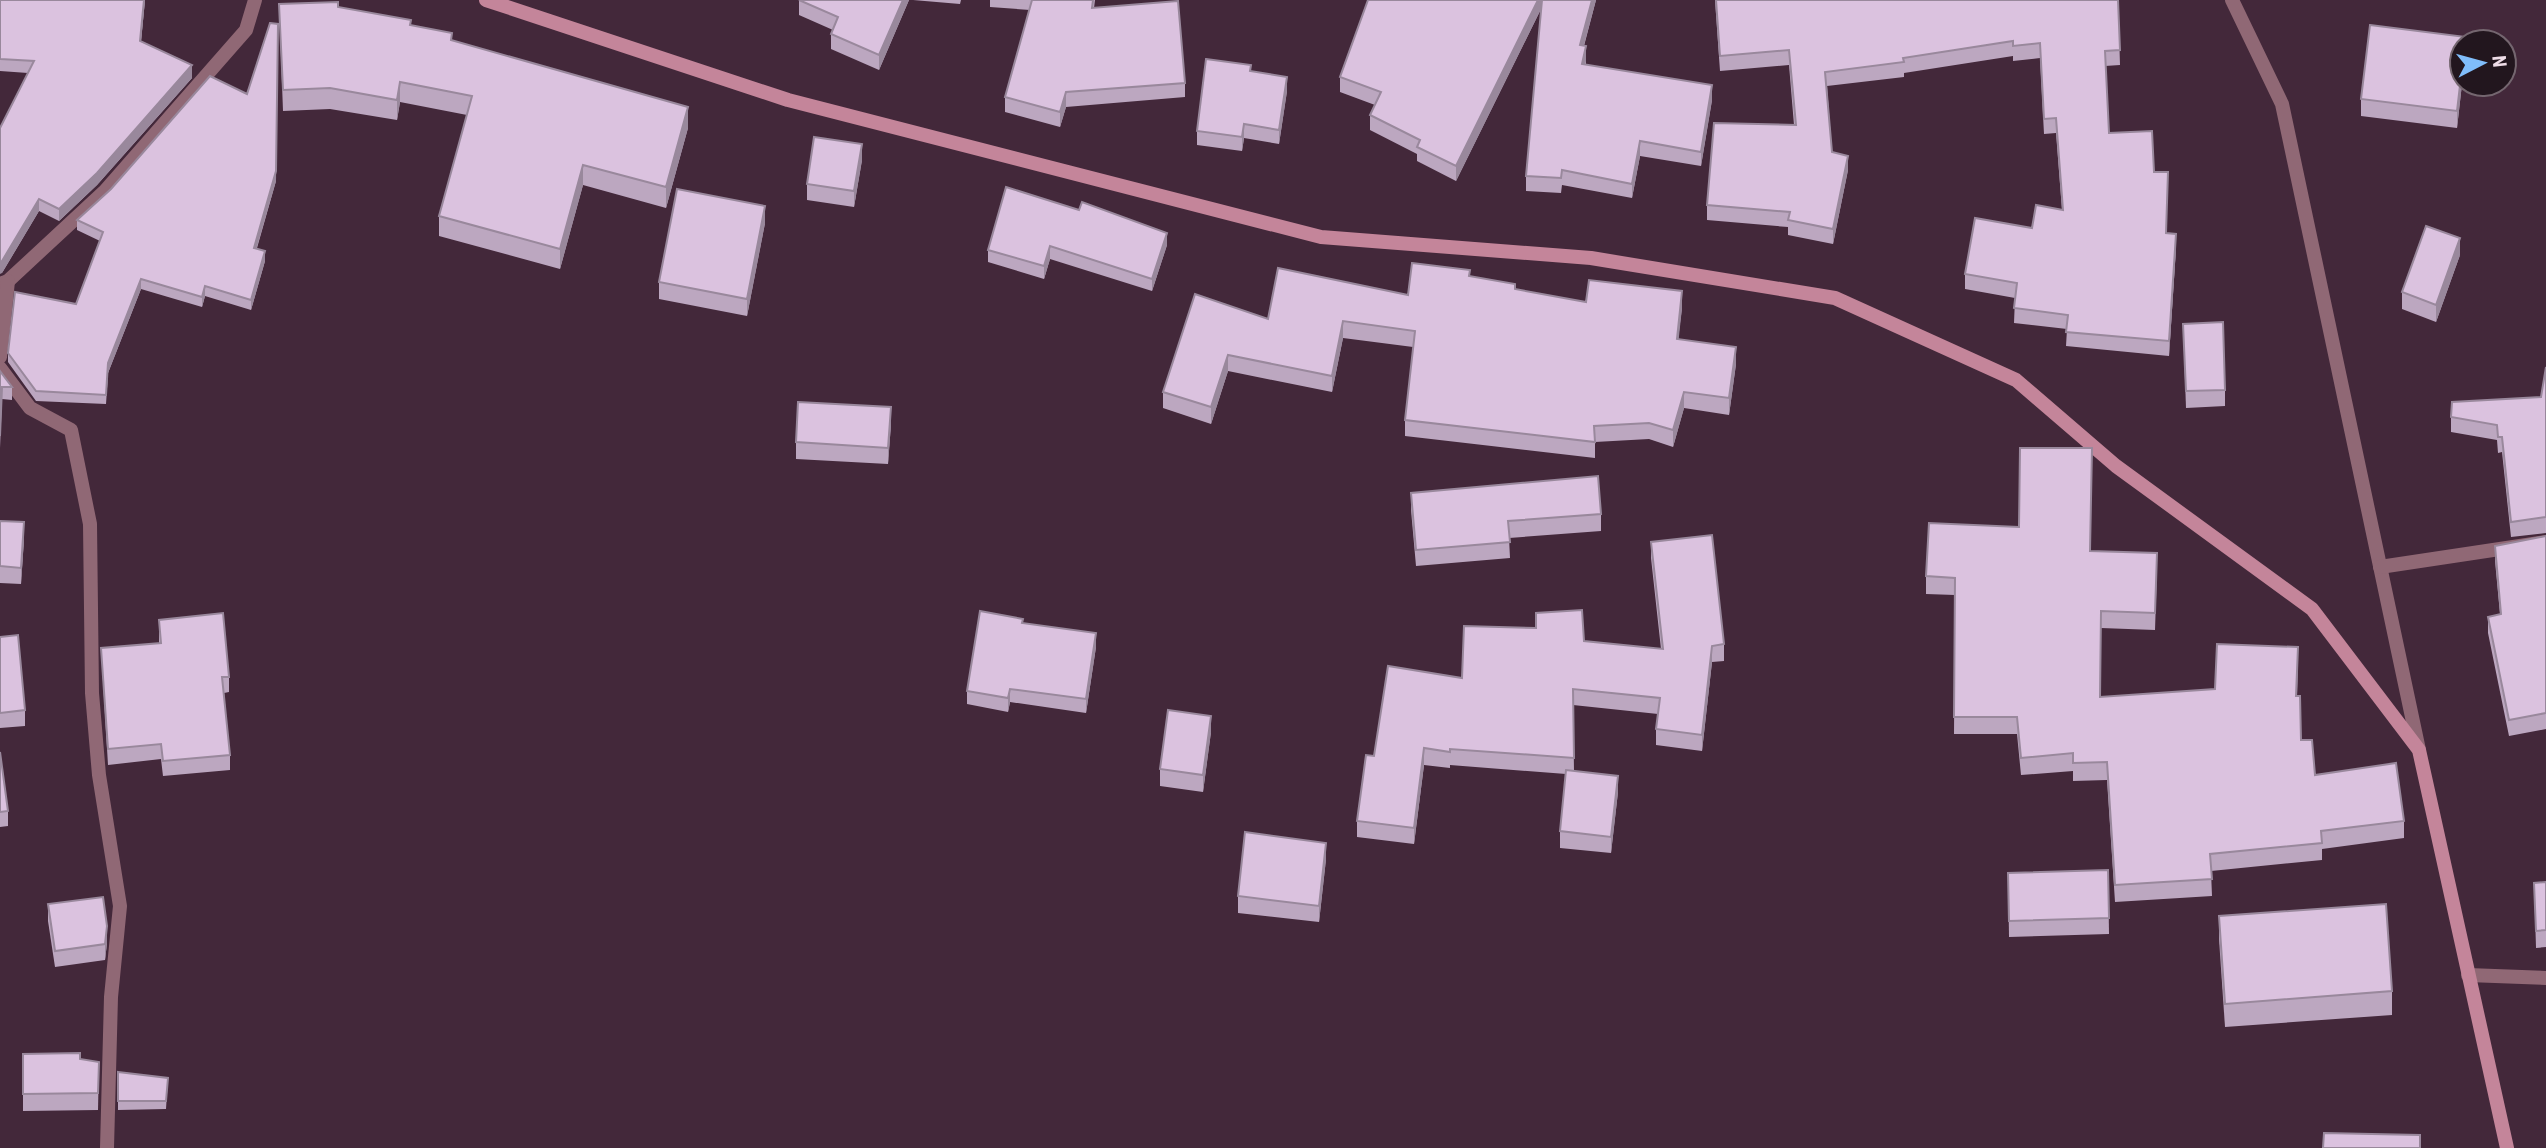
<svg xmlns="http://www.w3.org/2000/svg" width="2546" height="1148" viewBox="0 0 2546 1148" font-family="'Roboto Condensed',sans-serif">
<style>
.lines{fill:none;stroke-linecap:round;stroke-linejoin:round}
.minor{stroke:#906875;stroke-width:14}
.secondary{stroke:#c4859a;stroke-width:14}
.wall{fill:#bca7c0}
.shaded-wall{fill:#99889c}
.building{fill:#dbc2df;stroke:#99889c;stroke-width:2}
</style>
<rect width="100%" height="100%" fill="#43283a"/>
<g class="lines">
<g class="minor">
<polyline points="2232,0 2282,104 2419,750"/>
<polyline points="0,284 8,281 104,192 246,30 255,0"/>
<polyline points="0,357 8,281"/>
<polyline points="0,368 30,408 71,430 90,524 92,693 99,775 120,906 111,997 107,1148"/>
<polyline points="2380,567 2546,542"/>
<polyline points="2468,975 2546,978"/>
</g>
<polyline class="secondary" points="486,0 788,100 1321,237 1591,258 1835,298 2016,380 2116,466 2312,609 2419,750 2507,1148"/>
</g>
<g class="wall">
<polygon points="0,0 145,0 141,41 192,78 97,185 59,221 39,211 2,273 28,73 0,71"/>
<polygon points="799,0 909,0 879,70 831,49 831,34 833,30 799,15"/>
<polygon points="913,0 961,0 960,4"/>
<polygon points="990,0 1095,0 1094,8 1185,83 1185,97 1066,107 1060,127 1005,112 1005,97 1030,10 990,7"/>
<polygon points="1368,0 1596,0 1584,46 1586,61 1586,64 1712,100 1701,166 1640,156 1632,198 1562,185 1561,193 1526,191 1526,176 1541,9 1456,181 1417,161 1417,154 1370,130 1370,115 1375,105 1340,92 1340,77"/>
<polygon points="1715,0 2118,0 2120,65 2105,66 2109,133 2154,172 2167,233 2176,248 2169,356 2066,346 2067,329 2014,323 2015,298 1965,289 1965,274 2062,210 2056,133 2044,134 2040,58 2013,61 2013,56 1904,73 1904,77 1827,86 1832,152 1848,170 1833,244 1788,235 1788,227 1707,220 1707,205 1794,125 1789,65 1720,71"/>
<polygon points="279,4 411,25 688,128 666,208 583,185 560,269 439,236 439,216 467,115 400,102 397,120 330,109 283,111"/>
<polygon points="2370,25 2466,37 2466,42 2462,42 2462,84 2457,128 2361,116 2361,99"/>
<polygon points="1251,71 1287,91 1279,144 1244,138 1242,151 1197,145 1197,131"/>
<polygon points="862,160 854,207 807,200 807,184"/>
<polygon points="276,181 257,248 265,261 251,310 205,296 202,307 141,289 108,373 106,404 36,401 8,362 8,353 76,304 100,241 77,230 77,220"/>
<polygon points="1006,187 1167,245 1152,291 1050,259 1044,279 988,262 988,250"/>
<polygon points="765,223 747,316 659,299 659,282"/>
<polygon points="2460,255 2436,322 2402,309 2402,292"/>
<polygon points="1470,276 1515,289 1586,302 1682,308 1678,339 1736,364 1729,415 1684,408 1673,447 1649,439 1595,442 1595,458 1405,436 1405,420 1413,347 1343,338 1332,392 1228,371 1211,424 1163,408 1163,392 1268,319 1408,295"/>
<polygon points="2183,324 2225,390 2225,406 2186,408"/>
<polygon points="2546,367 2546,533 2511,537 2502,452 2498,453 2497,440 2451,432 2451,417 2541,397"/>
<polygon points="0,371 12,387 12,400 2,399 0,448"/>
<polygon points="891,424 888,464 796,459 796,442"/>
<polygon points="1411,493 1601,514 1601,531 1509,538 1510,558 1416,566 1411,510"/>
<polygon points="0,521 24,539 21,584 0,583"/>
<polygon points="2019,527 2091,551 2157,570 2155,630 2101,628 2100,697 2215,689 2298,664 2297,696 2301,740 2315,775 2404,821 2404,838 2322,849 2322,860 2211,871 2212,896 2115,902 2107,780 2073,781 2073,771 2021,775 2017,734 1954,734 1955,595 1926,594 1926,576"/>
<polygon points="2546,536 2546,729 2509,736 2488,633 2488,617 2500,614 2495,561 2495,546"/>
<polygon points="1651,542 1724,644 1724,661 1712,662 1702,751 1656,745 1656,729 1658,714 1573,705 1574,771 1618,792 1611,853 1560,848 1560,831 1566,774 1450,765 1450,768 1424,765 1414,844 1357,837 1357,821 1374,756 1462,678 1536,628 1536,613 1584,641 1661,649 1651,558"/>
<polygon points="159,620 229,677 229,692 224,693 230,755 230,770 163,776 161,759 108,765 101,648 159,643"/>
<polygon points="1023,623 1096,647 1086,713 1010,702 1008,712 967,704 967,691"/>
<polygon points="0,637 25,710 25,726 0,728"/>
<polygon points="1211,732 1203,792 1160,786 1160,769"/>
<polygon points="0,752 8,811 8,826 0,827"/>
<polygon points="1326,859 1319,922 1238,913 1238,896"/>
<polygon points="2108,870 2109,934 2009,937 2008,873"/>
<polygon points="2546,882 2546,947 2536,948 2534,883"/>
<polygon points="48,904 107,943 105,960 55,967 48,921"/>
<polygon points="2219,916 2392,991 2392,1015 2225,1027 2219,939"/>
<polygon points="23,1054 99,1062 98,1110 23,1111"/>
<polygon points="118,1072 168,1078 166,1109 118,1110"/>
</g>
<g class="shaded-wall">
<polygon points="144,0 145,0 140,53 140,41"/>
<polygon points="903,0 909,0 879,70 879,55"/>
<polygon points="1538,0 1543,0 1543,5 1456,181 1456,166"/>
<polygon points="1592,0 1596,0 1580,60 1580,45"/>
<polygon points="278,34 276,181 254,257 254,248"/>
<polygon points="1586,46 1586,61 1582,79 1582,64"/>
<polygon points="192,65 192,78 97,185 59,221 59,209"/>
<polygon points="2462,68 2462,84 2457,128 2457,111"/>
<polygon points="1287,77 1287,91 1279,144 1279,130"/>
<polygon points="400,82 400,102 397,120 397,100"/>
<polygon points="1712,85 1712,100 1701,166 1701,152"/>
<polygon points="1066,92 1066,107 1060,127 1060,112"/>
<polygon points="688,107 688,128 666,208 666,187"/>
<polygon points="1244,124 1244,138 1242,151 1242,137"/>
<polygon points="1640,141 1640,156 1632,198 1632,184"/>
<polygon points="862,144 862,160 854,207 854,191"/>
<polygon points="1848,156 1848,170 1833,244 1833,229"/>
<polygon points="583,165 583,185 560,269 560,249"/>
<polygon points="39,199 39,211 2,273 0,274 0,262"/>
<polygon points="765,206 765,223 747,316 747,299"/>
<polygon points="1167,233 1167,245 1152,291 1152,279"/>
<polygon points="2176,234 2176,248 2169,356 2169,341"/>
<polygon points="2460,238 2460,255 2436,322 2436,305"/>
<polygon points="1050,246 1050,259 1044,279 1044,266"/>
<polygon points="265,251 265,261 251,310 251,300"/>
<polygon points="141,279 141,289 108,373 106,404 108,363"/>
<polygon points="205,286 205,296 202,307 202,297"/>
<polygon points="1682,291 1682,308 1677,355 1677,339"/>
<polygon points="1343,321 1343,338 1332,392 1332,376"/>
<polygon points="1736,347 1736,364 1729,415 1729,398"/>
<polygon points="1228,355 1228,371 1211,424 1211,407"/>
<polygon points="1684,392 1684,408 1673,447 1673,430"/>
<polygon points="891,407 891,424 888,464 888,448"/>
<polygon points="24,522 24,539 21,584 21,568"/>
<polygon points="1096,633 1096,647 1086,713 1086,699"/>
<polygon points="1712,646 1712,662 1702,751 1702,735"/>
<polygon points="1010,689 1010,702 1008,712 1008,698"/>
<polygon points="1211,716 1211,732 1203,792 1203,775"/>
<polygon points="1424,748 1424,765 1414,844 1414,828"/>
<polygon points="1618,776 1618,792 1611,853 1611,837"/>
<polygon points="1326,843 1326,859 1319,922 1319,906"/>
<polygon points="107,926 107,943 105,960 105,944"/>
</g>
<g class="building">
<polygon points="0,0 144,0 140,41 192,65 97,173 59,209 39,199 2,261 0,262 0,128 34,61 0,59"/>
<polygon points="799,0 903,0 879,55 831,34 838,17"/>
<polygon points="1032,0 1093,0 1092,8 1178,1 1185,83 1066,92 1060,112 1005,97"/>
<polygon points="1368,0 1538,0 1456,166 1417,147 1420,140 1370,115 1381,92 1340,77"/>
<polygon points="1542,0 1592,0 1580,45 1586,46 1582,64 1712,85 1701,152 1640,141 1632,184 1562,170 1561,178 1526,176"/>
<polygon points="1716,0 2118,0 2120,50 2105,51 2109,133 2152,131 2154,172 2168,172 2166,233 2176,234 2169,341 2066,332 2068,315 2014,308 2017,283 1965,274 1975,218 2032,228 2036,205 2063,210 2056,118 2044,119 2040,43 2013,46 2013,41 1903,58 1904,62 1825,72 1832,152 1848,156 1833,229 1788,220 1790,212 1707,205 1714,123 1796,125 1789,50 1720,56"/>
<polygon points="338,2 338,7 411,20 410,25 452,33 451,40 688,107 666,187 583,165 560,249 439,216 472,96 400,82 397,100 330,88 283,90 279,4"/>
<polygon points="270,23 278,24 276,171 254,248 265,251 251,300 205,286 202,297 141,279 108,363 106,395 36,391 8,353 15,292 76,304 103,232 77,220 111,189 210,76 247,94"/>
<polygon points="2370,25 2466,37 2465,42 2462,42 2462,68 2457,111 2361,99"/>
<polygon points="1206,59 1251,65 1250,71 1287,77 1279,130 1244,124 1242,137 1197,131"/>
<polygon points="814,137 862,144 854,191 807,184"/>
<polygon points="1006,187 1079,210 1082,202 1167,233 1152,279 1050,246 1044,266 988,250"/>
<polygon points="677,189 765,206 747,299 659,282"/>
<polygon points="2426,226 2460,238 2436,305 2402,292"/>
<polygon points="1412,263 1470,270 1469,276 1515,284 1515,289 1586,302 1589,280 1682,291 1677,339 1736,347 1729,398 1684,392 1673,430 1649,423 1594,426 1595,442 1405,420 1415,331 1343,321 1332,376 1228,355 1211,407 1163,392 1195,294 1268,319 1278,268 1408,295"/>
<polygon points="2223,322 2225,390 2186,391 2183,324"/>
<polygon points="2546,367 2546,517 2511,522 2502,437 2498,437 2497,425 2451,417 2452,402 2541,397"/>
<polygon points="0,371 12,387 2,387 0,436"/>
<polygon points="798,402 891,407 888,448 796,442"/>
<polygon points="2020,448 2092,448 2090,551 2157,553 2155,613 2101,611 2100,697 2215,689 2217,644 2298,647 2296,696 2300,696 2301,740 2312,740 2315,775 2396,763 2404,821 2321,831 2322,843 2210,854 2212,879 2115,885 2107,762 2073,763 2073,753 2021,758 2017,717 1954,717 1955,578 1926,576 1929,523 2019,527"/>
<polygon points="1598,476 1601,514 1508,521 1510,542 1416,550 1411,493"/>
<polygon points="0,521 24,522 21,568 0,566"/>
<polygon points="1712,535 1724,644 1712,646 1702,735 1656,729 1660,698 1573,689 1574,758 1450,749 1450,752 1424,748 1414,828 1357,821 1366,755 1374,756 1388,666 1462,678 1464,626 1536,628 1536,613 1582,610 1584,641 1663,649 1651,542"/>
<polygon points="2546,536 2546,713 2509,720 2488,617 2501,614 2495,546"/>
<polygon points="980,611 1023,619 1022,623 1096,633 1086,699 1010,689 1008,698 967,691"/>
<polygon points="223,613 229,677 222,677 230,755 163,761 161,744 108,749 101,648 161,643 159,620"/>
<polygon points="18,635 25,710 0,713 0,637"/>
<polygon points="1168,710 1211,716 1203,775 1160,769"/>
<polygon points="0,752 8,811 0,812"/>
<polygon points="1566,770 1618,776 1611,837 1560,831"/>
<polygon points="1245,832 1326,843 1319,906 1238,896"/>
<polygon points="2108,870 2109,918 2009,921 2008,873"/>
<polygon points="2546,882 2546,930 2536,931 2534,883"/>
<polygon points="103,897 107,926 105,944 55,951 48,904"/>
<polygon points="2386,904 2392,991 2225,1004 2219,916"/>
<polygon points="80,1053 80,1059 99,1062 98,1093 23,1094 23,1054"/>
<polygon points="118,1072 168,1078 166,1101 118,1101"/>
<polygon points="2324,1133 2420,1135 2420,1148 2323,1148"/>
</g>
<g transform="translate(2483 63) rotate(84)"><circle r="33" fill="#22161e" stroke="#74666f" stroke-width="2"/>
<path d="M0-5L12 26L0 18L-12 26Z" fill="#80bdfa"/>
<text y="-10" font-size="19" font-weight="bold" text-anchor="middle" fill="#efdde8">N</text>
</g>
</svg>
